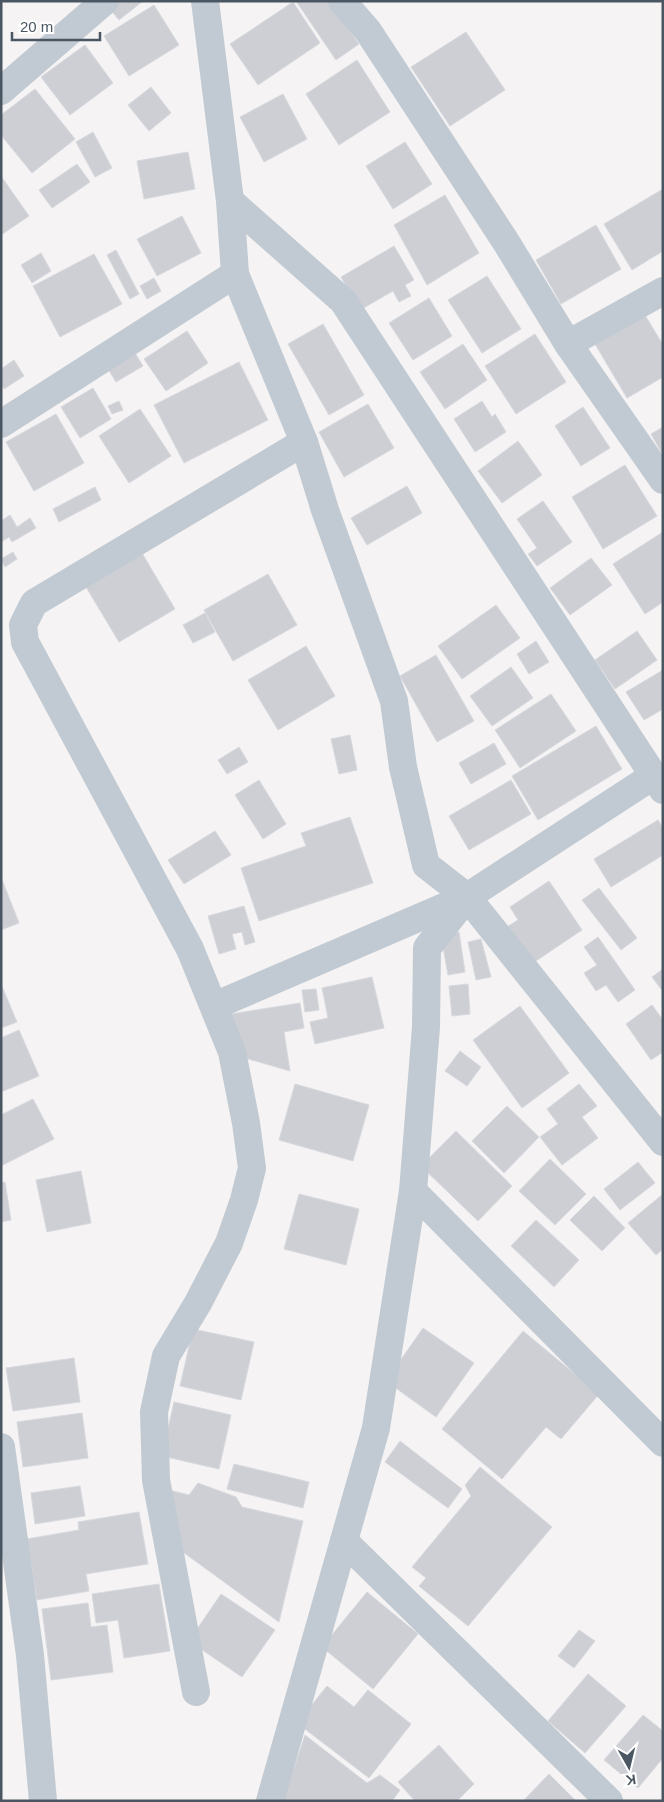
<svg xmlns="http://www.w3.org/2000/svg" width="664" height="1802" viewBox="0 0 664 1802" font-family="Arial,sans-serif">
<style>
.building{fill:#cdcfd5;stroke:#d7d9de}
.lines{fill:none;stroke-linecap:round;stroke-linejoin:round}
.minor{stroke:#c1cad2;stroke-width:28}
.tertiary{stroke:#c1cad2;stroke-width:28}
</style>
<rect width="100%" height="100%" fill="#f5f3f3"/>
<g class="building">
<polygon points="117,1 143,1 119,20 109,8"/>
<polygon points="296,1 329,1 359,44 336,60"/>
<polygon points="293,2 320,43 258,85 230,44"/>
<polygon points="154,5 179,45 129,76 104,36"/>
<polygon points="466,32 505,90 450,126 411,67"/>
<polygon points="85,45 113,83 70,115 41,77"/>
<polygon points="357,60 390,112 339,145 306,94"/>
<polygon points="151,87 171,113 149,131 128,105"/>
<polygon points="35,89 75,139 32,173 1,135 1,115"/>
<polygon points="283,94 307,139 264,162 240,117"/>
<polygon points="93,132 112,168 95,177 76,142"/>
<polygon points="405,142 432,184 393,209 366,166"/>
<polygon points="188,152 195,189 144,199 137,161"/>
<polygon points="77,164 90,182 52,208 39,190"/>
<polygon points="1,176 29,216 1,235"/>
<polygon points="663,189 663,251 632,270 604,224"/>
<polygon points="445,195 479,253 427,285 394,225"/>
<polygon points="182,216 201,253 157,276 137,239"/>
<polygon points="596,225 621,269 561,304 536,260"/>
<polygon points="394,246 414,280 405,285 411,296 399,302 393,291 360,310 341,277"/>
<polygon points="116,250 139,294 130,299 107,255"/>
<polygon points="41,253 51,271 32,283 21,265"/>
<polygon points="94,254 122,304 60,337 33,286"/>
<polygon points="487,276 521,329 482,353 448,300"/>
<polygon points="154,278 161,291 147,299 140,286"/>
<polygon points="429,298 452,336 413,360 389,323"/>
<polygon points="645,315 663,345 663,377 627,398 595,344"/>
<polygon points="323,324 364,395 329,415 288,344"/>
<polygon points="187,331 208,363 166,391 144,359"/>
<polygon points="535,334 566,382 516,414 485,366"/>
<polygon points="463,344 487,380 445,409 420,372"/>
<polygon points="135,353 143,366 116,382 108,369"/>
<polygon points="14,360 24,376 4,389 1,384 1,369"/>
<polygon points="239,362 268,420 184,463 154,405"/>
<polygon points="93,388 111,419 80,438 61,407"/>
<polygon points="119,401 123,410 112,414 108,406"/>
<polygon points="482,401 492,417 495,414 506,432 475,452 454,419"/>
<polygon points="368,404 394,448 344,477 319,432"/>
<polygon points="583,407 610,448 581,466 555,426"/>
<polygon points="140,409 171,456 129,483 99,436"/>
<polygon points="56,414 84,463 34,491 6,442"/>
<polygon points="663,427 663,455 651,434"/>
<polygon points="518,441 542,475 502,503 478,471"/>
<polygon points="625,465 657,516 603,549 572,497"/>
<polygon points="407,486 422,513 367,545 351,518"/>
<polygon points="95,487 101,500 59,522 53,509"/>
<polygon points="543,501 572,542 537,566 528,554 537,548 517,519"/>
<polygon points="10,515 17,527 30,518 36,528 12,542 9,537 1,542 1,521"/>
<polygon points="663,532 663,602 645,614 613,564"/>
<polygon points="13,552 17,559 5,567 1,559"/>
<polygon points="142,553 175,609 119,642 86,587"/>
<polygon points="591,558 612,585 570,615 550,588"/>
<polygon points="268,574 297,625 233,661 204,610"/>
<polygon points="496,605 520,638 462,679 438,646"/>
<polygon points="205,613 215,632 193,643 183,625"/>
<polygon points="637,631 657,660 615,689 595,660"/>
<polygon points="536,641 549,662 529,674 517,654"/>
<polygon points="306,646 335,696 278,730 248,680"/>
<polygon points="436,655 474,721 437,742 400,676"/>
<polygon points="511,667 533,698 492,726 470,696"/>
<polygon points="663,670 663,709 644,720 626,692"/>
<polygon points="551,694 576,731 520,768 495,730"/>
<polygon points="596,726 622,769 538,820 512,776"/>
<polygon points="350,735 357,770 339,774 331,739"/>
<polygon points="494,743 506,764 471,784 459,763"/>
<polygon points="239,747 248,762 227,774 218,760"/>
<polygon points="259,780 286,824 263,839 235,795"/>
<polygon points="511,780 531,814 469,850 449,816"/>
<polygon points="350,817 373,883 259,921 241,868 306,846 301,833"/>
<polygon points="658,820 663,828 663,855 611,887 594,859"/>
<polygon points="215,831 231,855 184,884 168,860"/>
<polygon points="1,877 19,923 1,930"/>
<polygon points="549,881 582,930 530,965 505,928 518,920 510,907"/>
<polygon points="599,888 637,938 621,950 582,900"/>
<polygon points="244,906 255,942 245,945 242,932 232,934 236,949 219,954 208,916"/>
<polygon points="459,932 465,972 448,975 441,935"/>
<polygon points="598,937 635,990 618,1002 606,985 596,991 584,973 597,965 584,947"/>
<polygon points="481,939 491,977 476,980 468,942"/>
<polygon points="663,969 663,988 661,989 652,977"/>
<polygon points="372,977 384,1028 315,1044 310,1022 328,1018 322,988"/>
<polygon points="1,984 17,1022 1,1028"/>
<polygon points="468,984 470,1014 452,1016 449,986"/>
<polygon points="316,989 319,1010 305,1012 302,990"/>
<polygon points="300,1003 304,1028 284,1032 290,1071 238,1056 231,1014"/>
<polygon points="652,1005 663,1020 663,1052 651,1060 626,1024"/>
<polygon points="520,1006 569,1073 522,1108 473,1040"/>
<polygon points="19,1030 39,1076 1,1092 1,1038"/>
<polygon points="460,1051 481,1067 467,1086 445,1071"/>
<polygon points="295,1084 369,1105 353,1161 279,1140"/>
<polygon points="579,1084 597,1106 582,1117 598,1138 562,1165 540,1137 558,1124 547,1109"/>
<polygon points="33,1099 54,1139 1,1166 1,1115"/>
<polygon points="507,1106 539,1137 504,1173 472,1141"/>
<polygon points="456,1131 512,1186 478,1221 421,1166"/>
<polygon points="550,1159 586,1194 555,1225 519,1191"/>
<polygon points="638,1162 655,1183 620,1210 604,1189"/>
<polygon points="81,1171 91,1223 47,1232 36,1180"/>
<polygon points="5,1182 11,1220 1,1222 1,1183"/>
<polygon points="299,1194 359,1209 346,1265 284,1249"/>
<polygon points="663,1194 663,1249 656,1255 628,1223"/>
<polygon points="594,1196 625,1228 602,1251 570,1220"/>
<polygon points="536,1220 579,1260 554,1287 511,1246"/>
<polygon points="423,1328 474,1363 436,1417 386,1381"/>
<polygon points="193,1329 254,1342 241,1400 180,1386"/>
<polygon points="523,1331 599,1394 561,1439 546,1427 502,1479 442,1429"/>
<polygon points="74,1358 80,1402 13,1411 6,1368"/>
<polygon points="174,1402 231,1415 219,1469 162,1456"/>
<polygon points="82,1413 88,1458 23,1467 17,1422"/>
<polygon points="400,1441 462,1489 448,1508 385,1462"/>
<polygon points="234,1464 309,1482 303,1508 227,1489"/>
<polygon points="480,1467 552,1527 468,1626 419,1586 426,1578 412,1567 471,1496 465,1485"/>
<polygon points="198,1483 236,1497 242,1507 303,1521 279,1622 176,1547 169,1490 189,1495"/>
<polygon points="80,1486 85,1516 35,1524 31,1493"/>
<polygon points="139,1512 148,1564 86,1574 89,1591 37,1600 27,1539 79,1530 78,1522"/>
<polygon points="159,1584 170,1651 124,1658 118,1620 96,1623 92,1594"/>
<polygon points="367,1592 418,1634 373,1689 322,1647"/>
<polygon points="221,1594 275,1630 242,1677 189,1641"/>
<polygon points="88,1603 91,1627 107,1625 113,1672 51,1680 42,1609"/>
<polygon points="579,1630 595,1641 574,1668 558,1656"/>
<polygon points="588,1674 626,1706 585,1753 548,1721"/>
<polygon points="327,1686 354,1707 368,1690 411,1724 369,1778 297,1723"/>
<polygon points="643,1715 663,1731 663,1758 638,1788 604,1760"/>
<polygon points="305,1735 367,1783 380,1775 400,1790 392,1801 283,1801"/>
<polygon points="439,1745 474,1784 457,1801 415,1801 398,1782"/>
<polygon points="549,1774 576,1801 523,1801"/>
</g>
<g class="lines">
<g class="minor">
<polyline points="342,1 368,31 506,242 568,344 663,480"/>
<polyline points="1,91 105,1"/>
<polyline points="230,201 343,301 663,790"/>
<polyline points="568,344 663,291"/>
<polyline points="1,424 235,274"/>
<polyline points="467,897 663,1142"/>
<polyline points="214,1006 467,897 653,776"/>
<polyline points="413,1191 663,1443"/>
<polyline points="1,1447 30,1655 43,1801"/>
<polyline points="344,1541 609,1801"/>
<polyline points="196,1692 156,1480 154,1412 166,1356 198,1303 229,1243 244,1200 252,1168 246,1123 232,1052 190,949 25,642 23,625 34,603 304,442"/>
</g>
<polyline class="tertiary" points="205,1 230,201 235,274 304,442 325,510 394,701 403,767 426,865 467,897 427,948 426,1027 413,1191 376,1428 270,1801"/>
</g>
<rect width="664" height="1802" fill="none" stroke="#4a5661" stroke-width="5"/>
<g transform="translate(629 1767) rotate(172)" stroke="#ffffff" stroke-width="4" paint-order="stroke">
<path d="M0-4L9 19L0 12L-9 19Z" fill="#4a5661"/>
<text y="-8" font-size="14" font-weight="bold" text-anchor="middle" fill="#4a5661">K</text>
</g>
<path d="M12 32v8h88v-8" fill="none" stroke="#4a5661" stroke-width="2.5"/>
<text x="20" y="32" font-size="15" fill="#4a5661" stroke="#ffffff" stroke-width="4" paint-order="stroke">20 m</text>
</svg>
